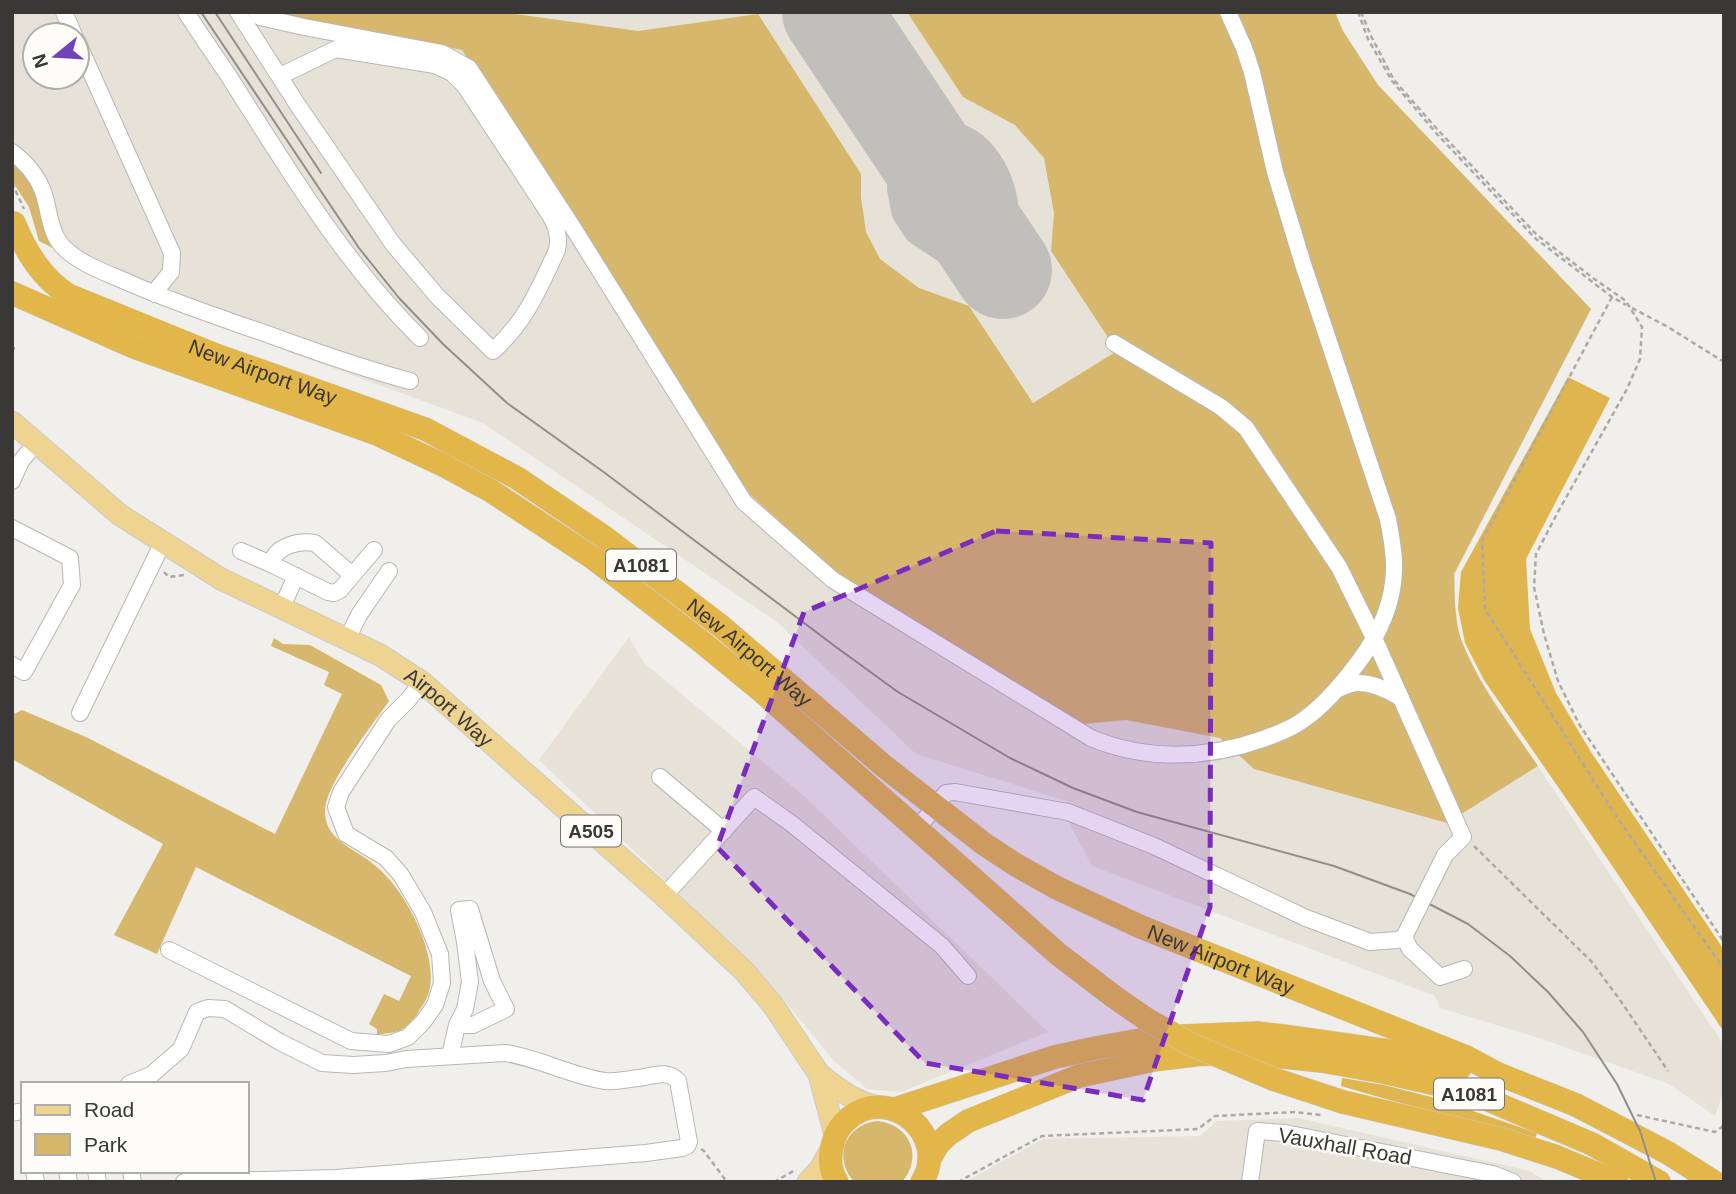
<svg xmlns="http://www.w3.org/2000/svg" width="1736" height="1194" viewBox="0 0 1736 1194" font-family="Arial,sans-serif">
<style>
.built{fill:#e6e2d8;fill-rule:evenodd}
.green{fill:#d7b76b}
.forest{fill:#deb54e}
.lines{fill:none;stroke-linecap:round;stroke-linejoin:round}
.taxiway{stroke:#c0bfbc;stroke-width:38}
.runway{stroke:#c0bfbc;stroke-width:98}
.minor-casing{stroke:#b8b7b4;stroke-width:18}
.major-casing{stroke:#cccbcb;stroke-width:23}
.highway-casing{stroke:#cccbcb;stroke-width:24}
.path{stroke:#abaaa7;stroke-width:2.5;stroke-dasharray:5 3.5;stroke-linecap:butt}
.minor{stroke:#fff;stroke-width:16}
.major{stroke:#eed391;stroke-width:21}
.highway{stroke:#e2b648;stroke-width:23}
.tram{stroke:#908f8c;stroke-width:2}
.minor-bridge-casing{stroke:#b8b7b4;stroke-width:18;stroke-linecap:butt}
.highway-bridge-casing{stroke:#cccbcb;stroke-width:24;stroke-linecap:butt}
.minor-bridge{stroke:#fff;stroke-width:16}
.highway-bridge{stroke:#e2b648;stroke-width:23}
.marked{fill:#7b2cbf;fill-opacity:0.2;stroke:#7b2cbf;stroke-width:5;stroke-dasharray:14 9;stroke-linejoin:round}
.labels{text-anchor:middle;dominant-baseline:central;stroke-width:5;stroke-linejoin:round;paint-order:stroke}
.shield{fill:#fdfcf9;stroke:#747371;stroke-width:2}
.shield-label{font-size:19px;font-weight:bold;fill:#393837}
.street-label{font-size:21px;fill:#393837;stroke:#fdfcf9}
</style>
<rect width="100%" height="100%" fill="#f0efeb"/>
<g class="built">
<path d="M12,12H1335L1343,31L1378,85L1591,309L1455,574V606L1460,638L1481,681L1724,1045V1090L1715,1116L1669,1084L1536,1037L1440,1008L1435,996L1092,866L1068,821L1067,801L916,754L776,621L483,423L297,355L99,278L73,264L12,160ZM35,35H77V77H35Z"/>
<polygon points="629,637 644,663 804,796 1048,1032 901,1092 867,1089 834,1061 780,995 694,908 539,760"/>
<polygon points="1298,1118 1530,1171 1547,1182 965,1182 1043,1139 1200,1136 1217,1121"/>
</g>
<g class="green">
<path d="M270,12H501L638,31L758,14L861,174V197L866,232L880,259L919,288L969,306L1033,403L1117,351L1051,251L1054,213L1044,158L1015,125L963,97L907,12H1335L1343,31L1378,85L1591,309L1454,574C1455,595 1454,619 1461,639C1478,685 1511,726 1538,766L1447,823L1254,769L1220,738L1126,720L1083,724L1013,683L831,568L745,490L587,240L462,50Z"/>
<polygon points="12,160 34,185 56,250 39,241 29,207 12,181"/>
<path d="M274,638L283,644L310,645L381,685L389,701C373,724 324,786 325,811C325,834 342,843 359,854C369,860 380,869 388,878C411,903 440,961 428,995C426,1000 423,1005 420,1009C416,1017 411,1025 403,1029C396,1033 385,1033 377,1035V1029L369,1024L384,994L399,1001L411,976L196,867L157,954L114,935L163,844L12,759V715L22,710L86,737L275,834L342,694L324,685L329,672L271,646Z"/>
<path d="M876,1121C909,1123 924,1156 902,1182H854C833,1158 844,1126 876,1121Z"/>
</g>
<g class="forest">
<polygon points="1568,377 1610,398 1526,559 1530,629 1556,693 1591,752 1724,950 1724,1032 1592,836 1484,680 1465,643 1458,608 1461,572"/>
<path d="M1342,1078L1384,1085L1435,1098L1537,1133L1535,1140C1471,1121 1405,1105 1341,1086Z"/>
</g>
<g class="lines">
<path class="taxiway" d="M940,138C947,140 955,141 961,144C989,157 1008,205 996,233C994,238 990,243 987,247L965,249L945,243L921,227L910,210L906,188L910,159L920,145Z"/>
<polyline class="runway" points="831,12 1003,270"/>
<g class="minor-casing">
<g id="minor">
<polyline points="64,12 74,35"/>
<path d="M186,12C199,33 214,54 228,75C286,166 343,262 420,338"/>
<path d="M238,12L297,104L393,244L437,296L493,351C526,321 539,289 557,250C560,236 556,226 550,215L465,86L452,73L435,65L336,49L280,76"/>
<path d="M257,12L260,17L304,27L442,53L469,68L572,226L744,502L833,580L1091,738C1146,761 1207,759 1263,739C1274,735 1286,731 1297,724C1322,709 1343,683 1360,660C1379,634 1393,604 1394,571C1395,553 1391,536 1388,519L1303,264L1275,172L1252,72L1244,48L1228,12"/>
<polyline points="77,41 172,253 171,272 158,288 155,294"/>
<path d="M12,152C25,162 36,174 42,189C50,208 48,232 64,248C83,266 110,274 134,285C181,305 230,321 278,338C322,354 365,369 410,381"/>
<polyline points="1114,343 1221,407 1246,428 1339,567 1374,638 1463,837 1445,855"/>
<polyline points="12,481 21,461 36,443"/>
<polyline points="12,528 70,558 72,585 24,672 12,665"/>
<polyline points="241,551 271,564"/>
<path d="M352,575L315,543C299,540 275,546 271,564L328,592L334,593L340,590L374,550"/>
<polyline points="282,607 296,576"/>
<polyline points="347,639 359,615 389,571"/>
<path d="M1338,689C1343,687 1349,684 1355,683C1370,682 1388,690 1401,698"/>
<polyline points="80,713 163,542"/>
<polyline points="660,777 724,831"/>
<polyline points="917,829 946,793 955,792 1068,812 1154,846 1306,918 1370,942 1397,940 1404,937 1410,925"/>
<polyline points="664,896 754,797 792,824 942,946 968,976"/>
<polyline points="1404,937 1410,949 1440,977 1464,969"/>
<polyline points="169,950 351,1041 389,1044 408,1037 423,1022 435,1005 442,983 440,954 423,912 401,875 386,858 346,834 336,807 341,792 388,720 408,700 422,682"/>
<polyline points="450,1056 457,1025 465,1009 470,982 465,942 459,910 470,909 492,981 506,1009 473,1025 457,1025"/>
<path d="M129,1084L151,1075L181,1049L197,1012L208,1008L225,1009L280,1042L322,1063L353,1065L386,1063L406,1059L505,1053C539,1058 571,1076 605,1081C616,1082 628,1079 638,1078C654,1076 667,1069 678,1081L689,1142L687,1146L682,1148L646,1153L336,1178L184,1182"/>
<polyline points="12,1113 23,1111"/>
<polyline points="34,1171 36,1182"/>
<polyline points="67,1171 69,1182"/>
<polyline points="96,1171 98,1182"/>
<polyline points="131,1171 133,1182"/>
<polyline points="1250,1182 1257,1131 1285,1133 1493,1174 1513,1182"/>
</g>
</g>
<g class="major-casing">
<g id="major">
<path id="s1" d="M12,422L120,515L221,579L380,655L422,682L664,896L744,971L773,1005L819,1074L835,1135"/>
<path d="M819,1074C838,1089 854,1102 878,1107"/>
<polyline points="808,1182 820,1169 830,1151"/>
</g>
</g>
<g class="highway-casing">
<g id="highway">
<path id="s2" d="M14,223C26,252 41,277 68,295L213,354L425,429L517,478L604,537L722,627L885,767L984,844L1016,865L1057,888L1141,927L1466,1057L1498,1074L1576,1105L1668,1153L1714,1182"/>
<polyline points="12,293 134,347 377,434 443,465 491,491 593,558 703,643 759,689 1058,954 1113,996"/>
<polyline points="1273,1079 1343,1102 1501,1139 1557,1157 1617,1182"/>
<polyline points="895,1109 1055,1057 1096,1048 1157,1037 1257,1033 1283,1036 1396,1052 1460,1068"/>
<polyline points="929,1160 938,1144 949,1134 968,1121 1079,1076 1153,1060 1202,1054 1263,1055 1322,1061 1383,1072 1436,1084 1486,1099 1592,1144 1659,1182"/>
<path d="M837,1182C829,1169 829,1154 834,1140C836,1131 842,1124 849,1118C891,1084 950,1136 922,1182"/>
</g>
</g>
<g class="path">
<polyline points="1358,12 1368,39 1392,81 1436,133 1535,238 1612,297 1626,305"/>
<polyline points="1361,12 1371,36 1394,80 1437,129 1537,235 1593,278 1626,301 1642,327 1640,359 1627,389 1559,510 1536,554 1534,587 1544,634 1558,681 1579,724 1724,942"/>
<polyline points="12,183 24,209"/>
<polyline points="1612,297 1482,541 1485,609 1616,816 1724,969"/>
<polyline points="1632,308 1668,327 1724,362"/>
<polyline points="12,349 15,348"/>
<polyline points="164,572 169,577 184,575"/>
<polyline points="1474,846 1591,961 1620,1000 1668,1071"/>
<polyline points="1637,1115 1715,1132 1722,1127 1724,1123"/>
<polyline points="701,1149 704,1151 727,1182"/>
<polyline points="774,1182 795,1170"/>
<polyline points="958,1182 1042,1136 1198,1129 1215,1116 1295,1112 1321,1115"/>
</g>
<use href="#minor" class="minor"/>
<use href="#major" class="major"/>
<use href="#highway" class="highway"/>
<g class="tram">
<polyline points="201,12 359,248 399,298 443,344 507,403 605,473 836,647 898,692 1010,758 1073,788 1137,812 1334,866 1410,894 1468,924 1510,956 1548,992 1583,1032 1617,1084 1640,1131 1656,1182"/>
<polyline points="215,12 321,173"/>
</g>
<g class="minor-bridge-casing">
<polyline id="minor-bridge" points="1410,925 1445,855"/>
</g>
<g class="highway-bridge-casing">
<polyline id="highway-bridge" points="1113,996 1146,1019 1192,1045 1273,1079"/>
</g>
<use href="#minor-bridge" class="minor-bridge"/>
<use href="#highway-bridge" class="highway-bridge"/>
</g>
<path class="marked" d="M996,531L1211,543L1210,907L1143,1100L925,1063L717,847L804,612Z"/>
<g class="labels">
<g class="shield">
<rect x="606" y="549.5" width="70" height="31" rx="5"/>
<rect x="561" y="815.5" width="60" height="31" rx="5"/>
<rect x="1434" y="1078.5" width="70" height="31" rx="5"/>
</g>
<g class="shield-label">
<text x="641" y="565">A1081</text>
<text x="591" y="831">A505</text>
<text x="1469" y="1094">A1081</text>
</g>
<g class="street-label">
<text stroke="none"><textPath href="#s2" startOffset="301">New Airport Way</textPath></text>
<text stroke="none"><textPath href="#s2" startOffset="868">New Airport Way</textPath></text>
<text stroke="none"><textPath href="#s1" startOffset="525">Airport Way</textPath></text>
<text stroke="none"><textPath href="#s2" startOffset="1435">New Airport Way</textPath></text>
<text transform="translate(1345 1146) rotate(10)">Vauxhall Road</text>
</g>
</g>
<rect width="1736" height="1194" fill="none" stroke="#393837" stroke-width="28"/>
<rect x="21" y="1082" width="228" height="91" fill="#fdfcf9" stroke="#afaeab" stroke-width="2"/>
<rect x="35" y="1105" width="35" height="10" fill="#eed391" stroke="#afaeab" stroke-width="2"/>
<text x="84" y="1117" font-size="21" fill="#393837">Road</text>
<rect x="35" y="1134" width="35" height="21" fill="#d7b76b" stroke="#afaeab" stroke-width="2"/>
<text x="84" y="1152" font-size="21" fill="#393837">Park</text>
<g transform="translate(56 56) rotate(252)"><circle r="33" fill="#fdfcf9" stroke="#afaeab" stroke-width="2"/>
<path d="M0-5L12 26L0 18L-12 26Z" fill="#7143bb"/>
<text y="-10" font-size="19" font-weight="bold" text-anchor="middle" fill="#393837">N</text>
</g>
</svg>
